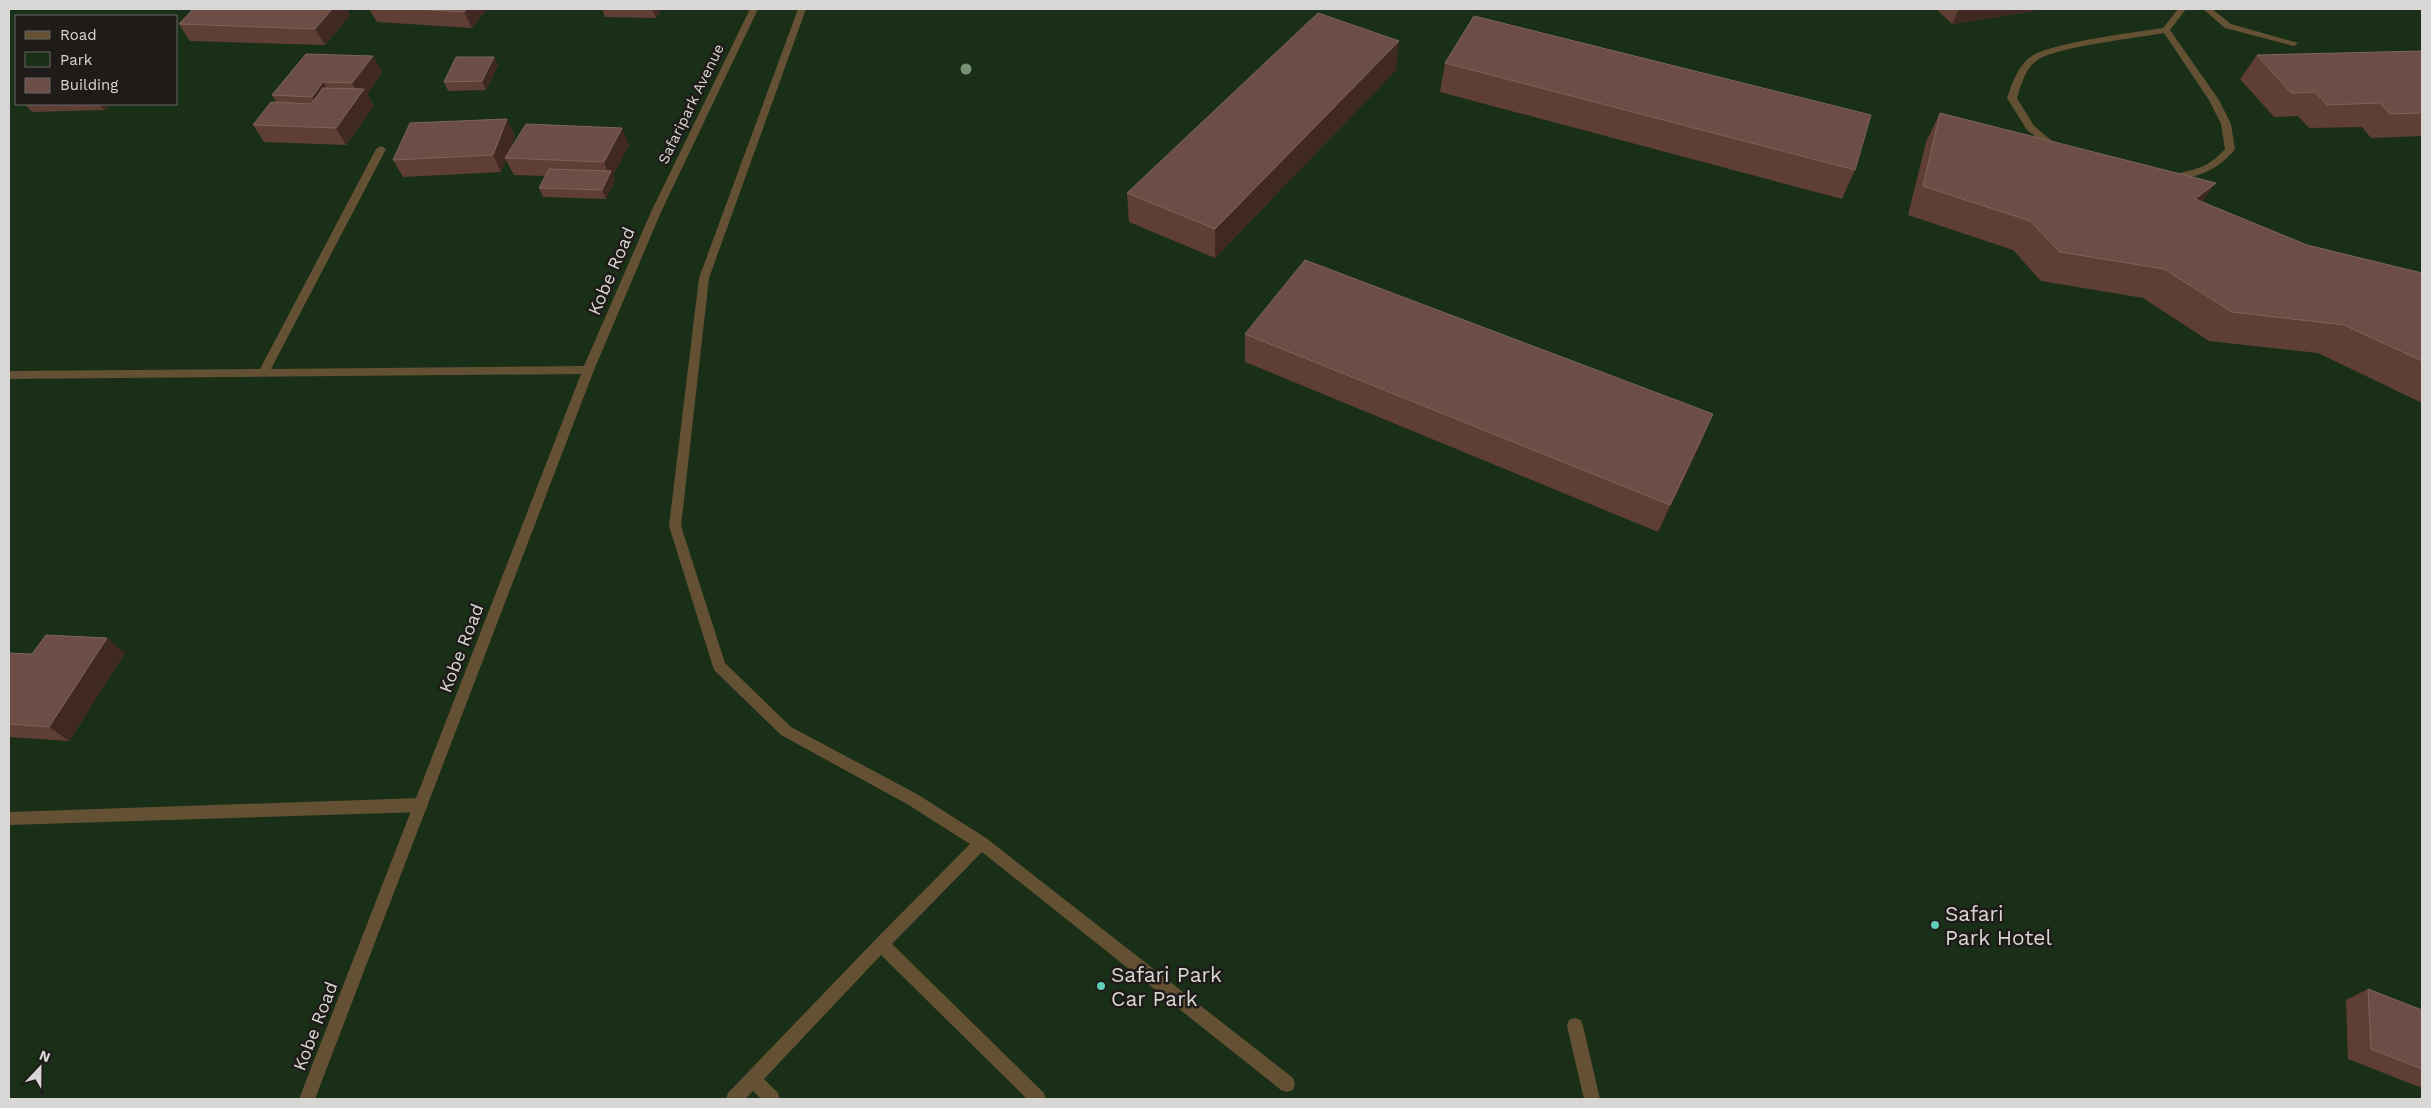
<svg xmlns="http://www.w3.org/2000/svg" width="2431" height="1108" viewBox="0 0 2431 1108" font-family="'Work Sans',sans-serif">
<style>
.green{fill:#1a2f17;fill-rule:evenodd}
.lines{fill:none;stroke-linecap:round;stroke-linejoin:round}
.lane{fill:#645133;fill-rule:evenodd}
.street{fill:#645133;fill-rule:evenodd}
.tree{fill:#799173}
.wall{fill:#5f3e34}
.shaded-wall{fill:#402922}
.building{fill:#6c4e46;stroke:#7d645c}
.poi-dot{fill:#5eceb8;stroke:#1e1b19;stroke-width:2}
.labels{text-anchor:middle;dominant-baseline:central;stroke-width:5;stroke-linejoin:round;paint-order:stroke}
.far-street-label{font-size:15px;fill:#d9d7d6;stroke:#1e1b19}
.street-label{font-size:18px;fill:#d9d7d6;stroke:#1e1b19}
.near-poi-label{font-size:21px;fill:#d9d7d6;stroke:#1e1b19;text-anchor:start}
</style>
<rect width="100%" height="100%" fill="#1e1b19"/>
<path class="green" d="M9,9H2422V1099H9ZM16,16H176V104H16Z"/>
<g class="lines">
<g class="lane">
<polygon points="798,9 806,9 709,278 681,526 725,663 791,727 917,794 986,838 1293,1078 1295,1084 1293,1090 1287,1092 1281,1090 982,852 892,944 1044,1093 1046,1099 1027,1099 881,955 764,1079 778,1093 780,1099 761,1099 753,1091 745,1099 726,1099 728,1093 876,939 970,844 907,804 781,735 714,670 669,526 699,278"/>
<polygon points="2203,9 2212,9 2231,24 2298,43 2294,46 2225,28"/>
<polygon points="421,798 426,800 428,805 426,810 421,812 9,825 9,812"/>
<polygon points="1575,1018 1581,1020 1583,1026 1600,1099 1584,1099 1567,1026 1569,1020"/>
</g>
<g class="street">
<polygon points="750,9 758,9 661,212 594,370 315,1099 299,1099 581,374 9,379 9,371 260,369 376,149 381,146 386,149 271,369 584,366 651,212"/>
<path d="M2178,9H2186L2170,30L2219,100L2231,124L2235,149C2218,171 2197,177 2171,181L2166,178L2168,176C2194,169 2206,170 2225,149L2221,124L2209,100L2164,33C2137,38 2054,47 2036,61C2025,69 2021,86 2017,98L2034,126L2063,150L2058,153L2055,152L2027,130L2007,98C2012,84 2017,68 2029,58C2046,43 2137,32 2163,28Z"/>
</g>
</g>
<circle class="tree" cx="966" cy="69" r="5.5"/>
<g class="wall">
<polygon points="369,9 487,9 472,28 377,22"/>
<polygon points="602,9 661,9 656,18 605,17"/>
<polygon points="1936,9 2035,9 2034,11 1952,24"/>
<polygon points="350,15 325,45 190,41 179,24"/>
<polygon points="2422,51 2422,136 2371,138 2362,127 2309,128 2298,116 2274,117 2240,79 2257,55"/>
<polygon points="373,56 382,72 367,94 374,106 346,145 264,142 253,125 276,102 272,95"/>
<polygon points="494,57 498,65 486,90 448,91 444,82"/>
<polygon points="1445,63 1855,170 1842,199 1440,92"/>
<polygon points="1396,70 1215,258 1129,222 1127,193"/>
<polygon points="25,104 109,104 104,110 32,112"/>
<polygon points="1940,113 2202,202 2307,245 2422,273 2422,403 2318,353 2209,341 2143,298 2041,281 2013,250 1908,215 1926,142"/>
<polygon points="507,119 515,136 510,150 629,145 613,175 615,180 606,199 543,197 539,188 546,176 514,175 506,160 501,172 403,177 393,160"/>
<polygon points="1245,334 1701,443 1658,532 1245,362"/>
<polygon points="9,653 32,654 125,653 69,741 9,737"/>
<polygon points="2368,989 2422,1010 2422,1088 2348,1059 2346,1000"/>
</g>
<g class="shaded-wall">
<polygon points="332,9 347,9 350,15 325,45 315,29"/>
<polygon points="466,9 487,9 472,28 464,12"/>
<polygon points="652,9 661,9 656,18"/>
<polygon points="1959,9 2035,9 2034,11 1952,24"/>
<polygon points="1399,41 1396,70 1215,258 1215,229"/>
<polygon points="373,56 382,72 367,94 374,106 346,145 336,128 359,95 352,83"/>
<polygon points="494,57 498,65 486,90 482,81"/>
<polygon points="323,82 333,99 322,114 312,97"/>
<polygon points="99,104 109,104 104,110"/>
<polygon points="507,119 515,136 507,158 505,158 506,160 501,172 493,155"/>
<polygon points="622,128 629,145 613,175 615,180 606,199 602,190 609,175 604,162"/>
<polygon points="2216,183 2195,212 2195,199"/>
<polygon points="1713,414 1701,443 1658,532 1670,505"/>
<polygon points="107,638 125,653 69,741 49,727"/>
</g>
<g class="building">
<polygon points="193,9 332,9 315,29 179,24"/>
<polygon points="415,9 466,9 464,12"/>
<polygon points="1318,13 1399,41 1215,229 1127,193"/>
<polygon points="1474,16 1871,115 1855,170 1445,63"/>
<polygon points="2422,51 2422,113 2390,114 2380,103 2327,105 2315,92 2291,93 2257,55"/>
<polygon points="306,54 373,56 352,83 323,82 312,97 272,95"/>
<polygon points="456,57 494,57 482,81 444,82"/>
<polygon points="323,88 364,89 336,128 253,125 271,102 311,104"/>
<polygon points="1940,113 2216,183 2195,199 2307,245 2422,273 2422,361 2344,325 2232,312 2164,269 2060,252 2030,221 1923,186"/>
<polygon points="507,119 493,155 393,160 410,123"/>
<polygon points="526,124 622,128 604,162 505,158"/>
<polygon points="549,169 611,171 602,190 539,188"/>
<polygon points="1305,260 1713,414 1670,505 1245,334"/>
<polygon points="46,635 107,638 49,727 9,724 9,653 32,654"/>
<polygon points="2368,989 2422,1010 2422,1069 2371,1049"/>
</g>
<g class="poi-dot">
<circle cx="1935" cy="925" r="5"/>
<circle cx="1101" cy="986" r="5"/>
</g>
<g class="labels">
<g class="far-street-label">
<text transform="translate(691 104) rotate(-64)">Safaripark Avenue</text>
</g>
<g class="street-label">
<text transform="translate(611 271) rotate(-67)">Kobe Road</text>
<text transform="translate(461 648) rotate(-69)">Kobe Road</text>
<text transform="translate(315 1026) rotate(-69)">Kobe Road</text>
</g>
<g class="near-poi-label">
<text x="1945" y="913">Safari<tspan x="1945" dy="24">Park Hotel</tspan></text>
<text x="1111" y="974">Safari Park<tspan x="1111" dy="24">Car Park</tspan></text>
</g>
</g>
<rect width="2431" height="1108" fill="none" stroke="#d9d7d6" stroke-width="20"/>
<rect x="15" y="15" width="162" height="90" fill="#1e1b19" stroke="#696665"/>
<rect x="25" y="31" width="25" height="8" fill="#645133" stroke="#696665"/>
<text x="60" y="40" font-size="15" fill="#d9d7d6">Road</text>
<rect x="25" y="52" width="25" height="15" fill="#1a2f17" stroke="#696665"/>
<text x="60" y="65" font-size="15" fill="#d9d7d6">Park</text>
<rect x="25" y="78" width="25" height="15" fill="#6c4e46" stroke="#696665"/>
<text x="60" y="90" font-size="15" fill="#d9d7d6">Building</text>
<g transform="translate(40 1068) rotate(22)" stroke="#1e1b19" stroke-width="4" paint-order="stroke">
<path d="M0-4L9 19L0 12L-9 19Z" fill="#d9d7d6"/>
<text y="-8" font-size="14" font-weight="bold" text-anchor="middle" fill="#d9d7d6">N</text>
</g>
</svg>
